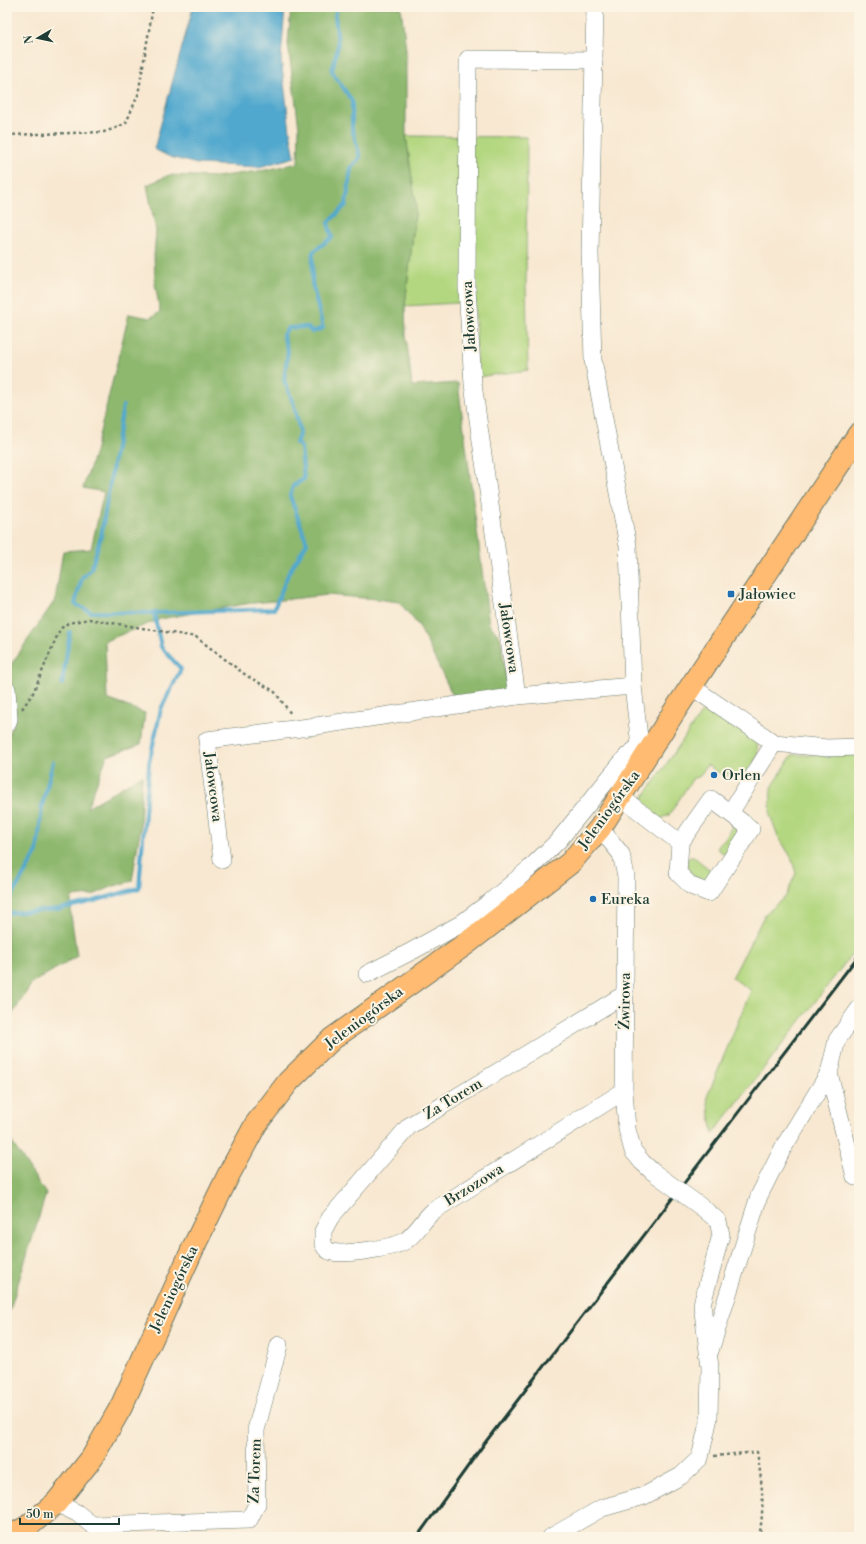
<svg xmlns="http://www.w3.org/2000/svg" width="866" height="1544" viewBox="0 0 866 1544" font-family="'Libre Bodoni',serif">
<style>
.green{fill:#b3d780;stroke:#698a5a}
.forest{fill:#8eb86e;stroke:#567a51}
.water{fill:#51a8ce;stroke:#387281}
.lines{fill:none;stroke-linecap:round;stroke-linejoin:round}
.stream{stroke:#51a8ce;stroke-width:4}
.minor-casing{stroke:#6b796b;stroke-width:18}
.major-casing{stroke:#6b796b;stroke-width:24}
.path{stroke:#6b796b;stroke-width:2.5;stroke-dasharray:3 3;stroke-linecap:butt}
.minor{stroke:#fff;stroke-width:17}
.major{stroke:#febb71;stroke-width:22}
.rail{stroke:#1f3d34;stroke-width:3}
.minor-bridge-casing{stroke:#6b796b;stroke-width:18;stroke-linecap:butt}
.minor-bridge{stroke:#fff;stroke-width:17}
.poi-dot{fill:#1f6fb2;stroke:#fcf5e5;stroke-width:1.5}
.labels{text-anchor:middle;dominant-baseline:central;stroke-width:4;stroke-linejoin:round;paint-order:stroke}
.street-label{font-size:15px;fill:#1f3d34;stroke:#fcf5e5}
.poi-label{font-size:15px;fill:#1f3d34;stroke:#fcf5e5;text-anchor:start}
</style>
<rect width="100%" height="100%" fill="#fcf5e5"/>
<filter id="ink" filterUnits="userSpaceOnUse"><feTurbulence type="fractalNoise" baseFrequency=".025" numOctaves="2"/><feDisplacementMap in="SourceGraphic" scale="8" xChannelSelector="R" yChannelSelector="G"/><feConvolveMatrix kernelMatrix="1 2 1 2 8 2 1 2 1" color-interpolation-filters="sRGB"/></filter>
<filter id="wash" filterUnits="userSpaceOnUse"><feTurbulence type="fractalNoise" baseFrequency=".012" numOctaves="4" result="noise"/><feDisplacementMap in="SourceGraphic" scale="16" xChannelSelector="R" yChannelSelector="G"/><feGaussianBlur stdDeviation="0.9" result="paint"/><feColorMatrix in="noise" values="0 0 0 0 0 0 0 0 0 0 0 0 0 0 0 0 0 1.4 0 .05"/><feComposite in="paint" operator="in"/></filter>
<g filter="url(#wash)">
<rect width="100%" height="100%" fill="#f8e8d1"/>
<g class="green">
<polygon points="406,136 527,137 526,285 528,370 477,377 475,302 405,306 416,206"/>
<path d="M702,712L720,716L756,741C762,756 751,767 743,779L730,771L726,777L707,765L699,777L693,778L669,815L660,819L643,805V798Z"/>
<polygon points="792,755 859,755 859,945 713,1134 707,1097 751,990 732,978 765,914 786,896 796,873 791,857 778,836 770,815 771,789"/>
<path d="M734,823L738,825C740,837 733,846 727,856L717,849L721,842L724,841C728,835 730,829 734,823Z"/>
<path d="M690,857H694L714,873L708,880C694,883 688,872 687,859Z"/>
</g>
<g class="forest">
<polygon points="291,7 401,7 406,50 406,136 416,206 405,306 406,335 412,386 458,383 489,624 501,638 507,691 455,700 419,626 399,602 376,599 327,595 245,604 160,619 105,641 107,699 145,713 141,744 107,756 87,808 142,775 140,831 132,881 114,886 93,895 71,897 71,915 77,956 32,983 7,1023 7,737 14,723 10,666 55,600 63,551 91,549 104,492 83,488 95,452 129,314 150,318 160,312 155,283 154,256 156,231 147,185 169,175 216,177 266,170 298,163 299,128 288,44"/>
<polygon points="7,1135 46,1194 7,1319"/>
</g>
<polygon class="water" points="193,7 285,7 281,59 290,131 295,157 259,167 197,164 170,157 154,149"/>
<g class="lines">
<g class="stream">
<polyline points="123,406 101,536 91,569 82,578 75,604 91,612 154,613"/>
<polyline points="62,684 70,632"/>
<polyline points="7,904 37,852 42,806 53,762"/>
<polyline points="7,913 59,909 94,901 139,888 149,763 161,709 181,669 161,647 154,613 274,609 289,572 307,543 290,496 293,486 304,479 301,447 296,443 300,432 294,405 284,380 288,351 283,335 288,328 307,327 312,332 323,328 312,283 313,252 332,237 328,223 346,205 351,168 360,157 352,128 352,101 332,71 338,45 335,15 338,7"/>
</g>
</g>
</g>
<g filter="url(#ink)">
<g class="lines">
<g class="minor-casing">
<g id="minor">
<polyline points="595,7 590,253 593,360 628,546 633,686 640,746 646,758"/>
<polyline points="594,60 468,59 467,288 473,384 517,696 633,686"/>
<polyline points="692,687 774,743 827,748 859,747"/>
<polyline points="7,689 9,719 7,724"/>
<polyline points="621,797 680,843 711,799 730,813 774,743"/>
<polyline points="600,828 621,854 626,876 624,1091 627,1129 633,1151 642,1162 653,1172"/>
<polyline points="680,843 678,873 691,886 709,893 751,829 730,813"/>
<polyline points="222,860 207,740 309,727 517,696"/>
<polyline points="367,974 412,951 459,925 490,902 529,869 558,841 627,756 640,746"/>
<path d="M624,1091L433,1211C423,1220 416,1234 405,1241C394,1248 344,1255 332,1252C327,1251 325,1248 323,1244V1231L330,1218L409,1126L625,994"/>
<polyline points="855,1177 829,1073 837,1040 859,1009"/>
<polyline points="710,1351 759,1196 783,1148 829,1073"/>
<polyline points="56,1503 77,1513 92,1525 249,1520 257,1504 256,1430 279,1345"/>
<polyline points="551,1537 602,1508 644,1496 681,1476 700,1458 709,1418 710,1367 702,1304 721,1235 718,1221 704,1209"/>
</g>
</g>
<g class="major-casing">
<polyline id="major" points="9,1537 27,1527 56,1503 92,1458 121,1407 194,1246 229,1174 256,1124 289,1081 332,1039 467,943 570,863 600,828 672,715 859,434"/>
</g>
<g class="path">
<polyline points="7,135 104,132 116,128 126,123 138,95 153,7"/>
<polyline points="22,709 33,693 60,629 68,623 89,619 196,637 247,676 274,691 291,714"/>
<path d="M714,1456L757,1452C762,1482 765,1506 759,1537"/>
</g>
<use href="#minor" class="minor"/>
<use href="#major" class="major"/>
<polyline class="rail" points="417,1537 484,1444 859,955"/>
<g class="minor-bridge-casing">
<polyline id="minor-bridge" points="653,1172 704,1209"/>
</g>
<use href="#minor-bridge" class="minor-bridge"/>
</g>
</g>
<g class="poi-dot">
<rect x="727" y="590" width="8" height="8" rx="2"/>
<circle cx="714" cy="775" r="4"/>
<circle cx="593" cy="899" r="4"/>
</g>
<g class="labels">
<g class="street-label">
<text transform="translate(469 316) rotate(-93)">Jałowcowa</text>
<text transform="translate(509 638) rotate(82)">Jałowcowa</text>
<text transform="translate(213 787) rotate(83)">Jałowcowa</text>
<text transform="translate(609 810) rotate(-54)">Jeleniogórska</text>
<text transform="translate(625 1001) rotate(-89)">Żwirowa</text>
<text transform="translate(364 1018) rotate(-37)">Jeleniogórska</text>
<text transform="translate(453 1099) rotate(-31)">Za Torem</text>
<text transform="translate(474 1185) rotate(-32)">Brzozowa</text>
<text transform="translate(174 1289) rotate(-65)">Jeleniogórska</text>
<text transform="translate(255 1471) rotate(-88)">Za Torem</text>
</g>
<g class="poi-label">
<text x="739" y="594">Jałowiec</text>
<text x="722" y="775">Orlen</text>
<text x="601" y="899">Eureka</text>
</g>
</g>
<rect width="866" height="1544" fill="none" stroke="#fcf5e5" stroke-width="24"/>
<g transform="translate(38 38) rotate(261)" stroke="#fcf5e5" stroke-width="3" paint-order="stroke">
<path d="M0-3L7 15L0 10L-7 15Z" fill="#1f3d34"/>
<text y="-6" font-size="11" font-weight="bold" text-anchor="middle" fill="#1f3d34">N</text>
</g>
<path d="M20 1518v6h99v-6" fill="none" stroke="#1f3d34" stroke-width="2"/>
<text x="26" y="1518" font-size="12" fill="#1f3d34" stroke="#fcf5e5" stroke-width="3" paint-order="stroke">50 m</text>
</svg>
